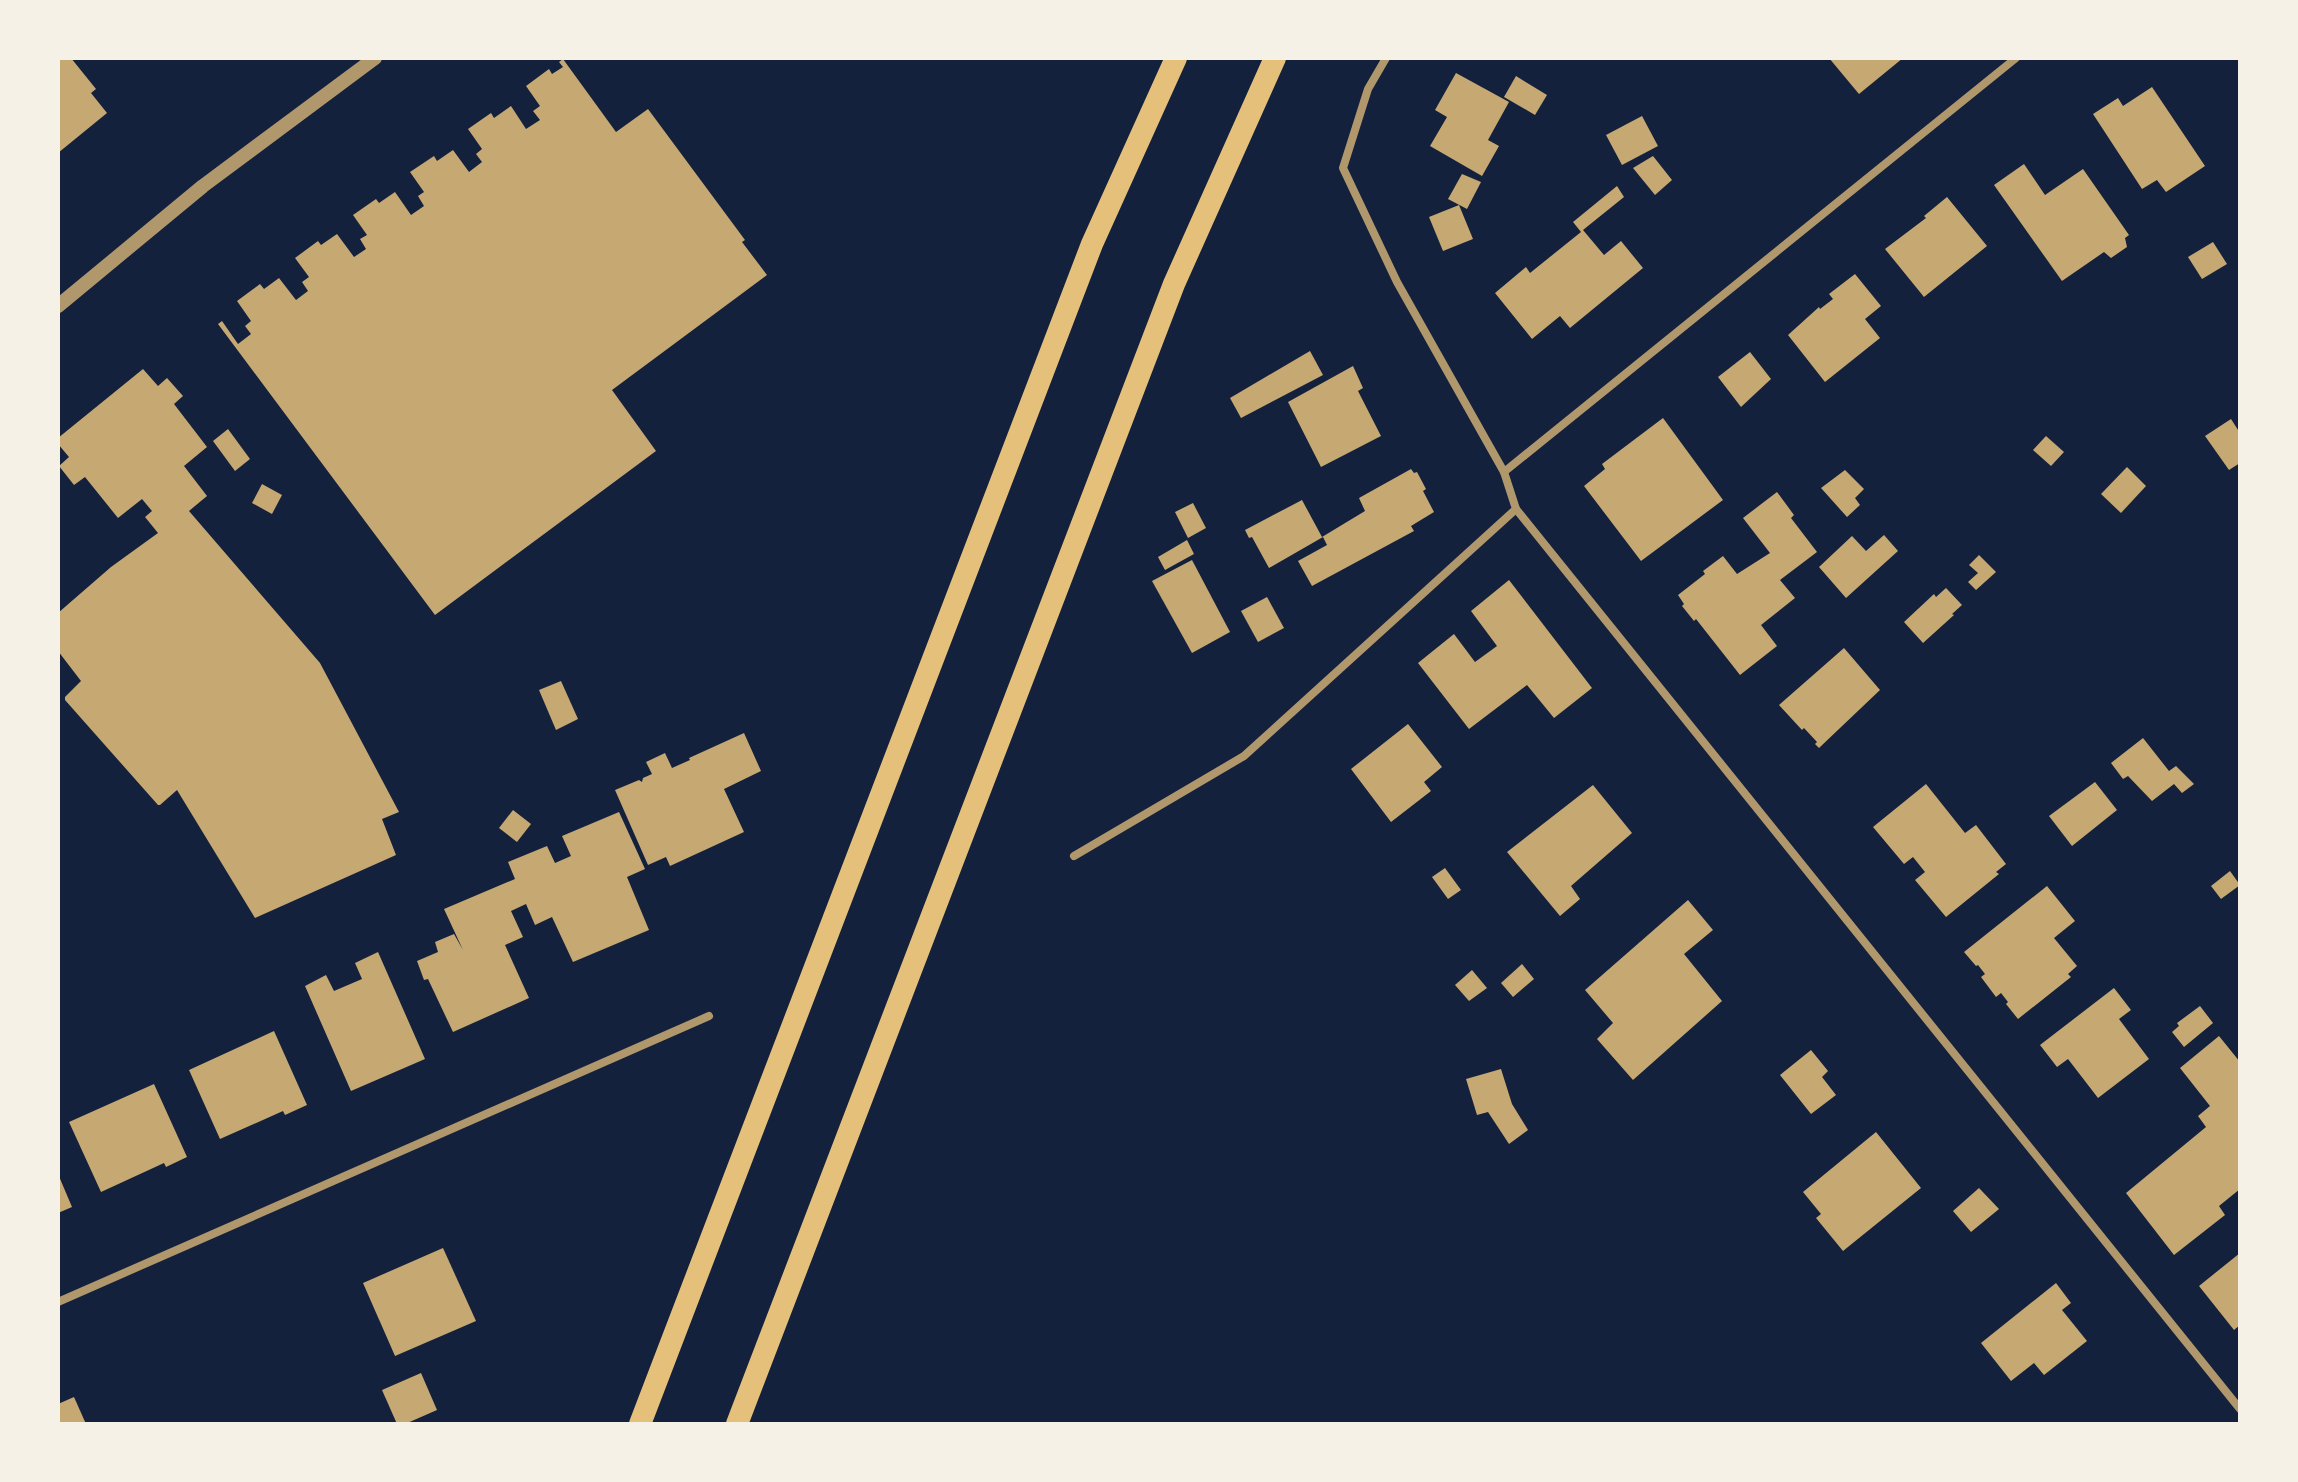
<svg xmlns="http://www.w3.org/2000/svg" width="2298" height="1482" viewBox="0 0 2298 1482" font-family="'IBM Plex Sans',sans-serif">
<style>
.building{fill:#c6a872}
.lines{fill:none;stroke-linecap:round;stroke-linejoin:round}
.minor{stroke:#b1986c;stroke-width:8}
.tertiary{stroke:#b1986c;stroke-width:14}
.trunk{stroke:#e5c07b;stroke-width:22}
</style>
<rect width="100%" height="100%" fill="#14213d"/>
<g class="building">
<polygon points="58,58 71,58 96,89 91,93 107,113 58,153"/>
<polygon points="1829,58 1903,58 1859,94"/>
<polygon points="563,59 616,132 648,109 745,240 742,242 767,275 612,390 656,451 435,615 218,324 222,321 238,344 251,334 245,326 251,321 237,301 260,284 264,289 279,278 296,300 308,291 302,282 309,277 295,258 318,241 321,245 337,234 354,257 366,249 360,239 367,235 353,215 376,199 379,203 395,192 411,215 424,206 418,196 424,192 410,172 434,156 437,161 453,150 469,172 482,162 476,154 482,149 468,129 491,113 494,118 511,106 526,129 540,120 533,111 540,106 526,86 549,69 552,74 563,67 559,62"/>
<polygon points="1456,73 1509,102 1488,140 1499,146 1482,176 1430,146 1447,117 1435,110"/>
<polygon points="1516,76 1547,95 1535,115 1504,97"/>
<polygon points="2152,87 2205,166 2166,192 2157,180 2142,189 2093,114 2118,98 2123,106"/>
<polygon points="1642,116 1658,146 1622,165 1606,135"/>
<polygon points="1653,156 1672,180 1655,195 1633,168"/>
<polygon points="2024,164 2045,195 2083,169 2129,235 2125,238 2127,247 2111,258 2104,252 2062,281 1994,185"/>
<polygon points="1462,174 1481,182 1467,209 1448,199"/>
<polygon points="1617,186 1624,197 1583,230 1604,255 1621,241 1643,268 1570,328 1560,316 1532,339 1495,293 1526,267 1530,273 1581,232 1573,222"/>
<polygon points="1947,197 1987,246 1924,297 1885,249 1926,218 1924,216"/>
<polygon points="1459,205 1473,239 1443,251 1429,217"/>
<polygon points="2213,242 2227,264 2202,279 2188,257"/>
<polygon points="1855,274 1881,306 1865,319 1880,338 1825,382 1788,335 1819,307 1820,309 1833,299 1829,294"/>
<polygon points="1310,351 1323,375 1241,418 1230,398"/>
<polygon points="1750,352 1771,379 1741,407 1718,377"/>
<polygon points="1353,366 1363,388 1358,391 1381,436 1321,467 1288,402"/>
<polygon points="143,369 158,386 167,378 183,396 174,404 207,447 184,466 207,496 189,511 320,663 399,812 382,819 396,855 255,918 177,790 160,805 158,805 65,700 65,697 81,681 58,651 58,613 111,567 158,533 145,517 152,511 142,499 118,518 85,477 74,485 59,466 69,457 58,444 58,438"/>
<polygon points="1663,418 1723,500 1641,561 1584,486 1605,469 1602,464"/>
<polygon points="2231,419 2240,433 2240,463 2229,470 2205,436"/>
<polygon points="228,429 250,459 235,471 213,441"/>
<polygon points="2046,436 2064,452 2051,466 2033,450"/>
<polygon points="2127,467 2146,486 2121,513 2101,494"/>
<polygon points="1411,469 1414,473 1417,472 1426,489 1423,491 1434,512 1411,526 1414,531 1312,586 1298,561 1327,545 1323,537 1269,568 1252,537 1249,538 1245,530 1302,500 1322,537 1365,511 1359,498"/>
<polygon points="1845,470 1864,489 1855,498 1860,505 1847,517 1821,488"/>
<polygon points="262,484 282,495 272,514 252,503"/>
<polygon points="1777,492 1794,515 1791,518 1817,552 1780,580 1795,598 1761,625 1777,646 1740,675 1696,619 1694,621 1682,606 1684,604 1678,595 1705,574 1703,571 1723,556 1737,574 1770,553 1743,518"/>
<polygon points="1193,503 1206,528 1188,538 1175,512"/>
<polygon points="1884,535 1898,551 1846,598 1819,567 1852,536 1866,551"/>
<polygon points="1187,540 1194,554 1165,570 1158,557"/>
<polygon points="1979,555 1996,572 1976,590 1968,582 1978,573 1969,565"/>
<polygon points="1192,560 1230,632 1192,653 1152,581"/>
<polygon points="1509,580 1592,688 1554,718 1527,685 1469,729 1418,663 1454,634 1475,662 1497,646 1471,611"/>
<polygon points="1946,588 1962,605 1952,614 1954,615 1923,643 1904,622 1934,594 1936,597"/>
<polygon points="1267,597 1284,628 1258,642 1241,611"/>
<polygon points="1844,648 1880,690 1819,748 1815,744 1817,742 1804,728 1802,730 1779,705"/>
<polygon points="561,681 578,719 556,730 539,690"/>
<polygon points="1408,724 1442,767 1424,782 1431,791 1391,822 1351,769"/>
<polygon points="744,733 761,771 724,789 744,832 670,866 666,857 648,865 615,790 639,780 642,782 643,778 652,774 646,762 665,753 672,768 690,760 689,758"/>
<polygon points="2143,738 2169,771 2176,766 2194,784 2182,793 2174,784 2152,801 2128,776 2123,779 2111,763"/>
<polygon points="2095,782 2117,810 2072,846 2049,816"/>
<polygon points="1926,784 1965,833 1976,825 2006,864 1996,872 1999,874 1946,917 1915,880 1925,872 1913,857 1904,864 1873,827"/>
<polygon points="1593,785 1632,833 1571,886 1580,899 1560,916 1507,852"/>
<polygon points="513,810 531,824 517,842 499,828"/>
<polygon points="619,812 645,869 627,877 649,930 573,962 552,917 535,925 526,904 511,911 523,937 505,945 529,998 453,1032 428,979 424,980 417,961 438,952 435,942 454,934 463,950 444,909 515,879 508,862 547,846 555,863 571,856 562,836"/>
<polygon points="1445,868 1461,890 1448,899 1432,877"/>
<polygon points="2230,871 2240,885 2221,899 2211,886"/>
<polygon points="2047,886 2075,921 2054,938 2077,966 2068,974 2071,977 2018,1019 2006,1004 2008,1002 2001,993 1996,997 1981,977 1985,974 1978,965 1976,966 1964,952"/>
<polygon points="1688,900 1713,930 1684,954 1722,1001 1633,1080 1597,1039 1613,1023 1585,990"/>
<polygon points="378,952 425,1059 351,1091 305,986 326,975 334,991 362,979 355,963"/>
<polygon points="1522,964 1534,979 1513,997 1501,983"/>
<polygon points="1472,970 1487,988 1469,1001 1455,985"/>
<polygon points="2114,988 2131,1010 2119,1019 2149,1059 2098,1098 2068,1059 2057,1067 2040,1045"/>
<polygon points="2200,1006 2213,1023 2184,1047 2172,1032 2179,1026 2177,1023"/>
<polygon points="274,1031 307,1105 285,1115 283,1111 220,1139 189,1070"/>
<polygon points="2219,1036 2240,1062 2240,1189 2219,1206 2225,1215 2174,1255 2126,1193 2206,1127 2198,1116 2210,1106 2180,1068"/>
<polygon points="1811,1050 1828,1071 1822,1077 1836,1095 1811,1114 1780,1075"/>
<polygon points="1501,1069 1512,1104 1528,1130 1509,1144 1488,1112 1477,1115 1466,1079"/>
<polygon points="154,1084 187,1157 166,1167 164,1163 101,1192 69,1122"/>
<polygon points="1876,1132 1921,1188 1843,1251 1816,1218 1821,1214 1803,1192"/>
<polygon points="58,1174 72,1207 58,1213"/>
<polygon points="1979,1188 1999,1209 1971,1232 1953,1211"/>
<polygon points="443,1248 476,1321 395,1356 363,1283"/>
<polygon points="2240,1253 2240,1325 2234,1330 2199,1286"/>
<polygon points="2056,1283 2071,1303 2062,1310 2087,1341 2044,1375 2034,1363 2011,1381 1981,1343"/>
<polygon points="421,1373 437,1410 405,1424 397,1424 382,1390"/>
<polygon points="74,1397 86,1424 58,1424 58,1404"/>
</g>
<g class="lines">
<g class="minor">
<polyline points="1504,472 2016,58"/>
<polyline points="1516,509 2240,1409"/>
<polyline points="1074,856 1244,756 1516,509 1504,472 1397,282 1343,168 1368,89 1386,58"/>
<polyline points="58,1302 709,1016"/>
</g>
<polyline class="tertiary" points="58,306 203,186 375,58"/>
<g class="trunk">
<polyline points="640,1424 1092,244 1176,58"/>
<polyline points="737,1424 1174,284 1275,58"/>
</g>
</g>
<rect width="2298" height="1482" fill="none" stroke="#f6f1e7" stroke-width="120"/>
</svg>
